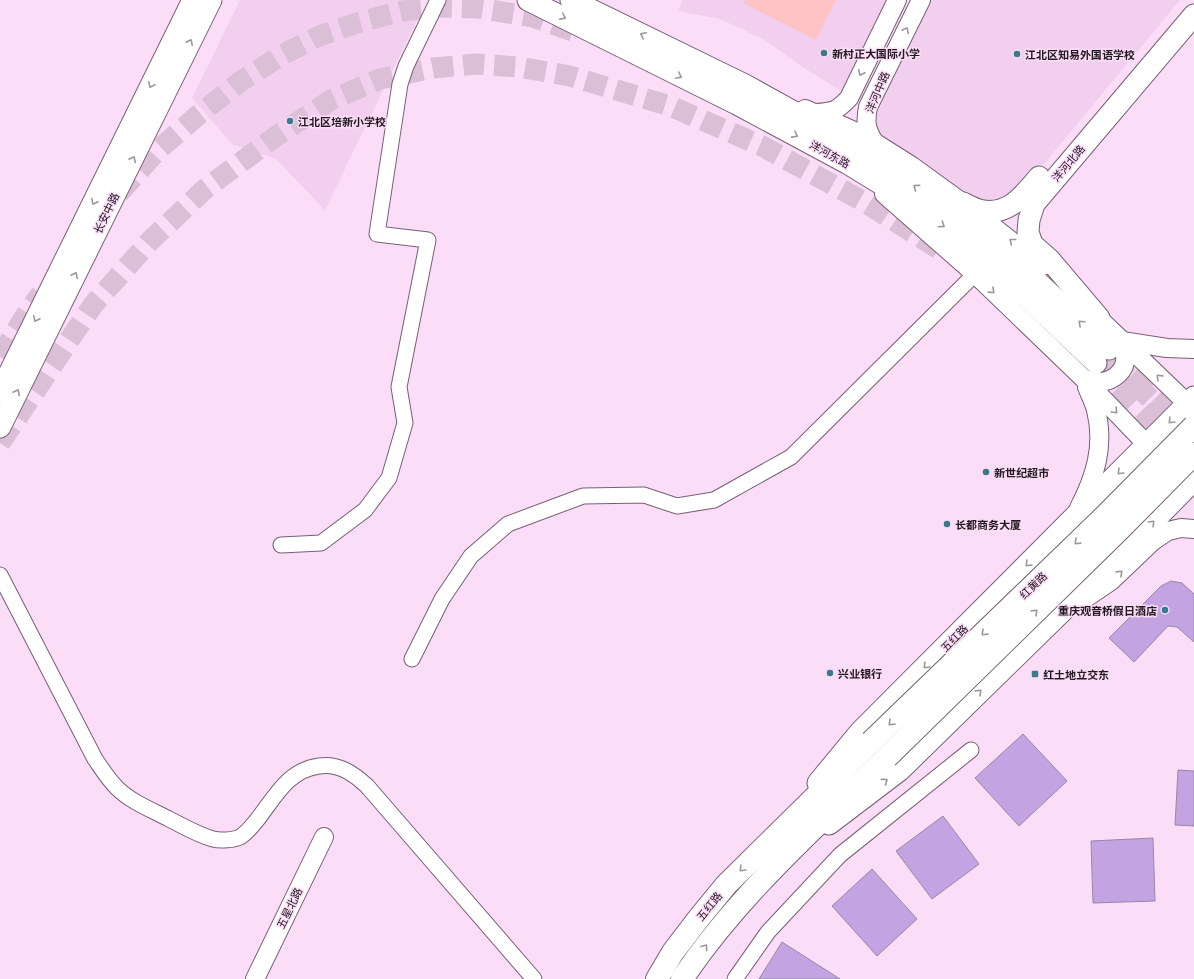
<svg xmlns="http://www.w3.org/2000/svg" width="1194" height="979" viewBox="0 0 1194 979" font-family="'Open Sans','Noto Sans SC',sans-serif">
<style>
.built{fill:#f2cfee}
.green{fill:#fcc2c6}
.building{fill:#c4a3e3;stroke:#9788a6}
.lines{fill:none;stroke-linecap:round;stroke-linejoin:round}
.secondary-tunnel{stroke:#dabfd7;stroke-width:21;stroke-dasharray:21 10;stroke-linecap:butt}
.primary-tunnel{stroke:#dabfd7;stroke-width:22;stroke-dasharray:22 11;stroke-linecap:butt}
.minor-casing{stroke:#785e75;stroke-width:17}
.tertiary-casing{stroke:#785e75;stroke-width:20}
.secondary-casing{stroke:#785e75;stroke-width:23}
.trunk-casing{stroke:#785e75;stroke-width:24}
.minor{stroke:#fff;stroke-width:15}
.tertiary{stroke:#fff;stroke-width:18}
.secondary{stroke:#fff;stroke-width:21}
.trunk{stroke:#fff;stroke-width:22}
.trunk-bridge-casing{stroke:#785e75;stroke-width:24;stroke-linecap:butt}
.trunk-bridge{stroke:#fff;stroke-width:22}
.oneway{stroke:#9c979b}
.poi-dot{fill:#38798c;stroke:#fbddf7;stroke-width:1.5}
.labels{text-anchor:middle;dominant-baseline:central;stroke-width:3;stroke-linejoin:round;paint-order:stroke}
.poi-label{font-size:11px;font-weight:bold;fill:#221821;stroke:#fbddf7;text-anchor:start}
.street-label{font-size:11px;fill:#221821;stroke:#fbddf7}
</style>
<rect width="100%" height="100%" fill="#fbddf7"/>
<g class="built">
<polygon points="240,0 417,0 421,12 325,210 276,159 232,144 192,98"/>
<polygon points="683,0 891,0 845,93 804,68 763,39 720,19 678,11"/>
<polygon points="927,0 1180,0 1019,194 1011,201 976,202 880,136 875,129 873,108"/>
</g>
<polygon class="green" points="745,0 836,0 816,40 743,3"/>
<g class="building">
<polygon points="1171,581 1182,583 1194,594 1194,642 1177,627 1168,626 1134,662 1109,638 1161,586"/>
<polygon points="1023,734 1067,781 1019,826 975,778"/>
<polygon points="1178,770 1194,771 1194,826 1175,825"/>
<polygon points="943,816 979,864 932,899 896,851"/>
<polygon points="1153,838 1155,901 1093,903 1091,841"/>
<polygon points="872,869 917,919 877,956 832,906"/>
<polygon points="782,942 840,979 759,979"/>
</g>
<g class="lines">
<g class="secondary-tunnel">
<polyline points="119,193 157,151 197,116 241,81 282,55 319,36 360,22 402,11 440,7 478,8 533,17 581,34"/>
<polyline points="1090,341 1105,354 1194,442"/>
<polyline points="0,357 29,310 41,294"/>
<polyline points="0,443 93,305 150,241 205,189 275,137 331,100 380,79 433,68 476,64 519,67 570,76 670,106 762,146 866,203 942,251"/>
</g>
<g class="primary-tunnel">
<polyline points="1110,350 1189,428"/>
<polyline points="1096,363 1174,444"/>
</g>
<g class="minor-casing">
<g id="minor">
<polyline points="281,545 321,543 365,510 389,478 405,423 399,387 428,240 377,234 400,84 406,66 438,0"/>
<path d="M0,575L95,759C102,769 108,779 117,788C131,802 152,810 169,819C183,826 198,835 213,839C220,841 234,840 240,837C247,833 252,826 257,820C275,797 288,770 319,766C339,763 354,774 367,786L534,979"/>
<polyline points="412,659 442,599 471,556 508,524 583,496 644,495 677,506 714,500 791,457 975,274"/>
<polyline points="735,979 768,932 840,855 971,750"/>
</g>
</g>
<g class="tertiary-casing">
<g id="tertiary">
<polyline points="805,109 863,135 912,166 963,203 1043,266"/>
<path d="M816,113C833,112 837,111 849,98L897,0"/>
<path d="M874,142C866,128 865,123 868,107L921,0"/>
<polyline points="884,194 975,274 1084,379 1156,454"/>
<polyline points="1088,308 1194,410"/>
<path d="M1084,379C1089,380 1094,382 1099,382C1113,382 1127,370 1125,356C1125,351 1123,346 1122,341L1167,348L1194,349"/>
<path d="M1079,508C1095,477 1105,446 1096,410C1094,402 1090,395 1087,387"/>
<polyline points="1080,602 1111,581 1153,541 1168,531 1181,528 1194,529"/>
<polyline points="255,979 324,837"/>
</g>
</g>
<g class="secondary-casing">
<g id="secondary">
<polyline points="528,0 737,104 847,163 896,193 956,234 1019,290 1096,363"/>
<polyline points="571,0 745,85 857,147 906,179 965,223 1030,275 1109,349"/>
<path d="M963,203C969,206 976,210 983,211C1009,215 1024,195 1039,177"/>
<polyline points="1099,318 1049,259 1032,244 1028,232 1029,220 1034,204 1194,15"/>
<polyline points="0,392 193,0"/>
<polyline points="0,427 211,0"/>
<polyline points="818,783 860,732 1194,397"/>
<polyline points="829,824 900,770 1133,542 1194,480"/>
</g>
</g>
<g class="trunk-casing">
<g id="trunk">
<polyline points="657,979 673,952 699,918 726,885 871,742"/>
<path d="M682,979C738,895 816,827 887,757"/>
</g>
</g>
<use href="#minor" class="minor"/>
<use href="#tertiary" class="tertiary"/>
<use href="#secondary" class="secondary"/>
<use href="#trunk" class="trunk"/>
<g class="trunk-bridge-casing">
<g id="trunk-bridge">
<polyline points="871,742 1105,516 1194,426"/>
<polyline points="887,757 1119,530 1194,454"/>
</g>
</g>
<use href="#trunk-bridge" class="trunk-bridge"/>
</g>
<defs><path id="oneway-chevron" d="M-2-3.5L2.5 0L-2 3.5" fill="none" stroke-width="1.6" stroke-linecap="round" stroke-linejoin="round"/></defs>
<g class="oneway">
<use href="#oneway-chevron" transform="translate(563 17) rotate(27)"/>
<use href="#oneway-chevron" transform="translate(906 30) rotate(-64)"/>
<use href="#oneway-chevron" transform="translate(643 35) rotate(-154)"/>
<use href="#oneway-chevron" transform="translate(190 42) rotate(-64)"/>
<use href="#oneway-chevron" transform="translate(861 73) rotate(116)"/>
<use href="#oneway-chevron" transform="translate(679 76) rotate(27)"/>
<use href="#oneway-chevron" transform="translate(151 85) rotate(116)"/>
<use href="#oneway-chevron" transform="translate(795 135) rotate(28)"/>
<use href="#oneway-chevron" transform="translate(133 159) rotate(-64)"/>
<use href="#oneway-chevron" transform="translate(916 187) rotate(-143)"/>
<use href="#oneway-chevron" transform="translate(94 202) rotate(116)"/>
<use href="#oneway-chevron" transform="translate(942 225) rotate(34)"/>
<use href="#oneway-chevron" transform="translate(1012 241) rotate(-142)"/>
<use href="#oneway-chevron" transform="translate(75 275) rotate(-64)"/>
<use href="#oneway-chevron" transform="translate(992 291) rotate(44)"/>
<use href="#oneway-chevron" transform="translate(36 319) rotate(116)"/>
<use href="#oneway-chevron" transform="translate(1081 323) rotate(-137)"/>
<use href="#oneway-chevron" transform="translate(1159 377) rotate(-136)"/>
<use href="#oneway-chevron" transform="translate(17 392) rotate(-64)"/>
<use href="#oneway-chevron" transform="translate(1115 411) rotate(46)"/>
<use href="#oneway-chevron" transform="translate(1171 421) rotate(134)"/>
<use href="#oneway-chevron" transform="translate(1120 472) rotate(135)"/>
<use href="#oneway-chevron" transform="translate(1152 523) rotate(-45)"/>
<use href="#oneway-chevron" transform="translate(1077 542) rotate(136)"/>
<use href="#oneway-chevron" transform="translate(1028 564) rotate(135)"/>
<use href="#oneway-chevron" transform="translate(1120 573) rotate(-44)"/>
<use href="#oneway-chevron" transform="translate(1035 612) rotate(-44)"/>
<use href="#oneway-chevron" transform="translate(984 633) rotate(136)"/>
<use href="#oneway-chevron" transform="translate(926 666) rotate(135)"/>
<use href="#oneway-chevron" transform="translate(979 692) rotate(-44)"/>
<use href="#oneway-chevron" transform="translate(891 723) rotate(136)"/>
<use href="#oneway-chevron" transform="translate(885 781) rotate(-37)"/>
<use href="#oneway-chevron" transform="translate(742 869) rotate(135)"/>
<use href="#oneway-chevron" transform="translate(705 947) rotate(-54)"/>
</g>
<g class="poi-dot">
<circle cx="824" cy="53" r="4"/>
<circle cx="1017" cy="54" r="4"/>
<circle cx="290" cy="121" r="4"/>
<circle cx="986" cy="472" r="4"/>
<circle cx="947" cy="524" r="4"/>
<circle cx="1165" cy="610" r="4"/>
<circle cx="830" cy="673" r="4"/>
<rect x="1031" y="670" width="8" height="8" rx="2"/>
</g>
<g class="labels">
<g class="poi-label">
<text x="832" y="53">新村正大国际小学</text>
<text x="1025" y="54">江北区知易外国语学校</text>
<text x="298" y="121">江北区培新小学校</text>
<text x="994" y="472">新世纪超市</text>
<text x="955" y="524">长都商务大厦</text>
<text x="1157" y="610" text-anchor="end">重庆观音桥假日酒店</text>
<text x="838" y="673">兴业银行</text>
<text x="1043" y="674">红土地立交东</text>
</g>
<g class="street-label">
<text transform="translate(877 92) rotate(-67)">洋河中路</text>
<text transform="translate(830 154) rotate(29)">洋河东路</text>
<text transform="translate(1068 163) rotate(-50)">洋河北路</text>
<text transform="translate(106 213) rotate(-64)">长安中路</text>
<text transform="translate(1033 585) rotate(-44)">红黄路</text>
<text transform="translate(954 638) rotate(-45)">五红路</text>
<text transform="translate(709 906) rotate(-51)">五红路</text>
<text transform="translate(289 908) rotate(-64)">五星北路</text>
</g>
</g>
</svg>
